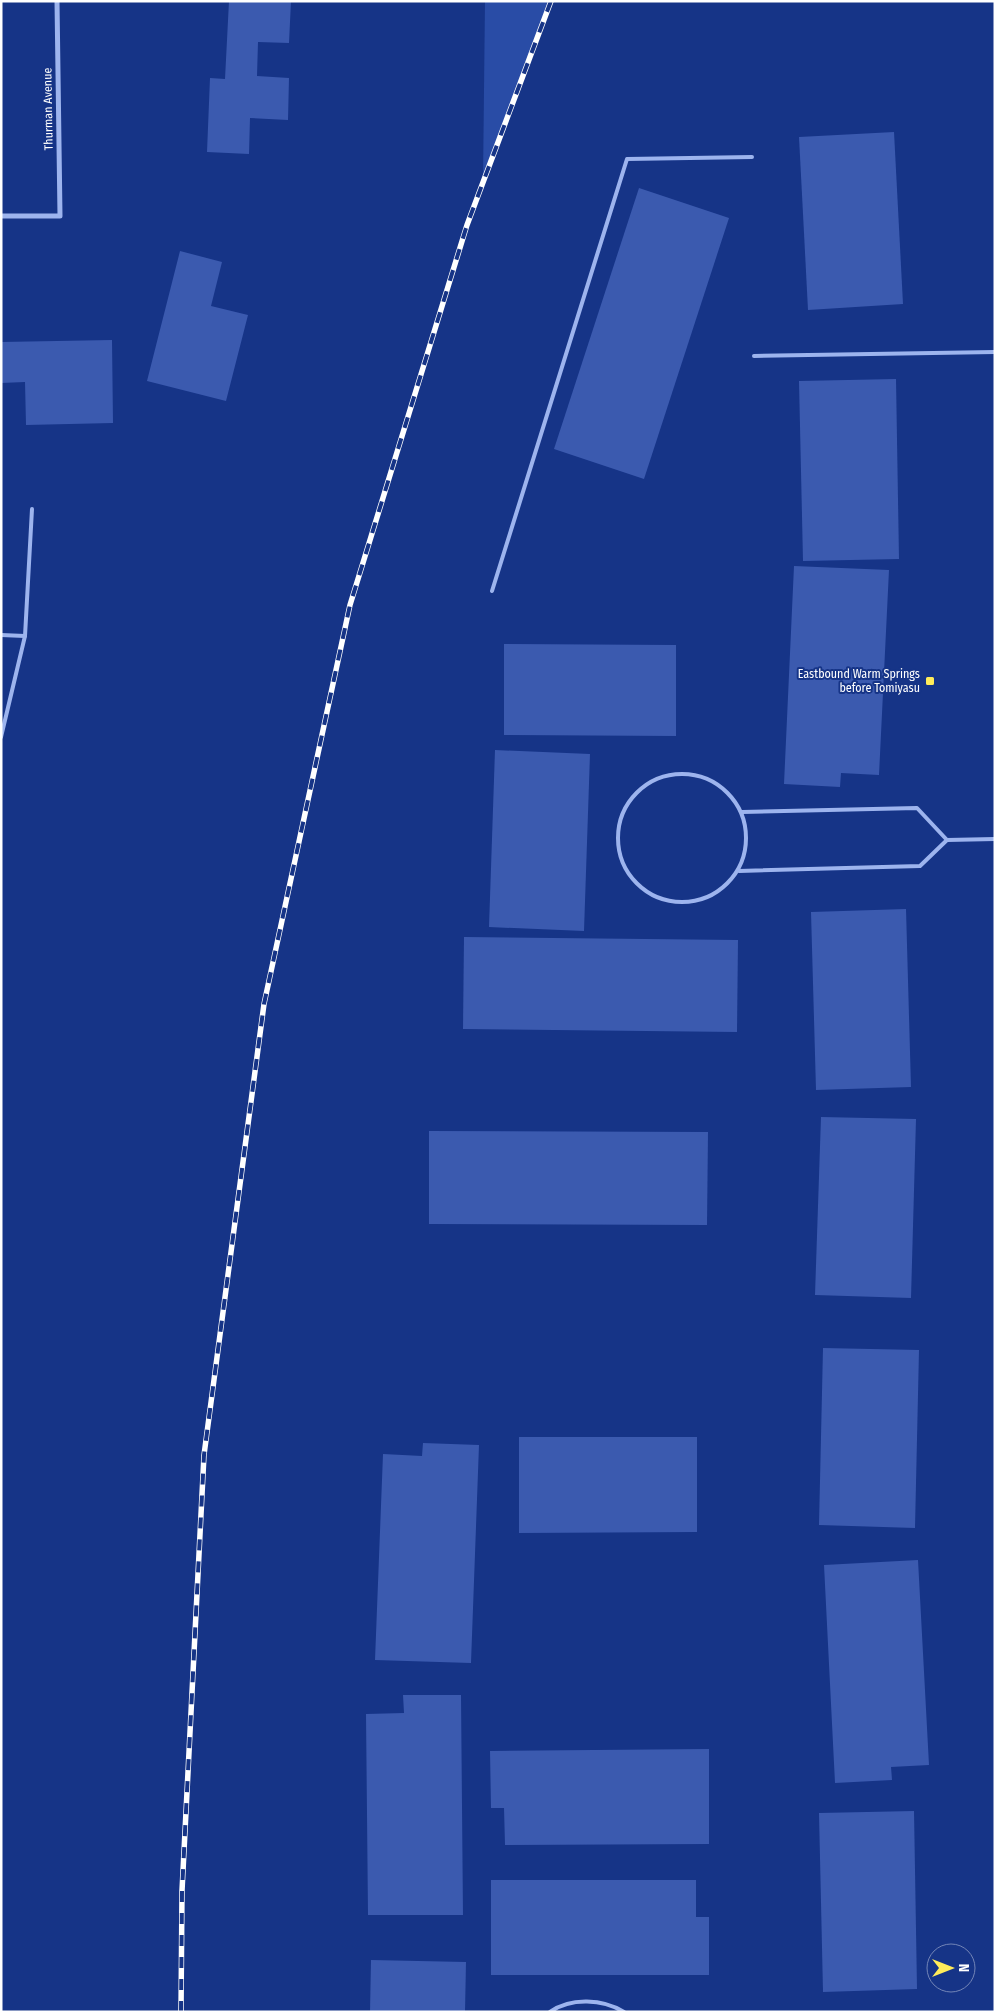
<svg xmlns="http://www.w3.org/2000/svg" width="996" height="2013" viewBox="0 0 996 2013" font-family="'Fira Sans Condensed',sans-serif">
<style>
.green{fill:#294ca6}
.building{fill:#3b5aaf}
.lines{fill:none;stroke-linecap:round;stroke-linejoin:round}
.lane{stroke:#9db4ee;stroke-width:4}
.street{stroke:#9db4ee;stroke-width:5}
.rail-casing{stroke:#fff;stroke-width:5.5}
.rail{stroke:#163487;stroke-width:4;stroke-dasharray:11;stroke-linecap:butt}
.poi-dot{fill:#ffec5a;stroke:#163487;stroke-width:2}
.labels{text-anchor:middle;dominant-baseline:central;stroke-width:4;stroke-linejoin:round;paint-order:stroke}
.street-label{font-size:12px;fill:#fff;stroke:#163487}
.poi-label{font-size:12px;fill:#fff;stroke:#163487;text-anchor:end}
</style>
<rect width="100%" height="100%" fill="#163487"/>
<polygon class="green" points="485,1 551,1 483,180"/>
<g class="building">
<polygon points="229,1 291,1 289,43 258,42 257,76 289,78 288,120 250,118 249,154 207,152 210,78 225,79"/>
<polygon points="894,132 903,304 808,310 799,137"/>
<polygon points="639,188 729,218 644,479 554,449"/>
<polygon points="180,251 222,262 211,306 248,315 226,401 147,381"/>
<polygon points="112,340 113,423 26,425 25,382 1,383 1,342"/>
<polygon points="896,379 899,559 803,561 799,381"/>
<polygon points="794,566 889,570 879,775 841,773 840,787 784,784"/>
<polygon points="504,644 676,645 676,736 504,735"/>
<polygon points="495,750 590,754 584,931 489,927"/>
<polygon points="906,909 911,1087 816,1090 811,912"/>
<polygon points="464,937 738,940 737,1032 463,1029"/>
<polygon points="821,1117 916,1119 911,1298 815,1295"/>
<polygon points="429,1131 708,1132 707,1225 429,1224"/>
<polygon points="823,1348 919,1350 915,1528 819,1525"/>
<polygon points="519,1437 697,1437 697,1532 519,1533"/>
<polygon points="423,1443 479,1445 471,1663 375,1660 383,1454 422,1456"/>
<polygon points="918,1560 929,1765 891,1767 892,1780 835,1783 824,1565"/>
<polygon points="403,1695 461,1695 463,1915 368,1915 366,1714 404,1713"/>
<polygon points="709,1749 709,1844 505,1845 504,1808 491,1808 490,1751"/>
<polygon points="914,1811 917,1989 823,1992 819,1813"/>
<polygon points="491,1880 696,1880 696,1917 709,1917 709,1975 491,1975"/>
<polygon points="371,1960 466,1962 465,2012 370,2012"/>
</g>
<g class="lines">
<g class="lane">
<polyline points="754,356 995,352"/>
<polyline points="492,591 627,159 752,157"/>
<polyline points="1,635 25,636"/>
<polyline points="1,737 25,636 32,509"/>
<circle cx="682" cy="838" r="64"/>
<polyline points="742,812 917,808 947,840"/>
<polyline points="739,871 920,866 947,840 995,839"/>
<path d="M550,2012C571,1997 603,1999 624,2012"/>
</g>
<polyline class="street" points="1,216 60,216 57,1"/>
<g class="rail-casing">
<polyline id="rail" points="181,2012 182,1891 204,1455 264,1004 350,605 467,225 551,1"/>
</g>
<use href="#rail" class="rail"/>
</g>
<rect class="poi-dot" x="925" y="676" width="10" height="10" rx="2.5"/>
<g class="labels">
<g class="street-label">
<text transform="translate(48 109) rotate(-91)">Thurman Avenue</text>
</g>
<g class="poi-label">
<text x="920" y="674">Eastbound Warm Springs<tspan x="920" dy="14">before Tomiyasu</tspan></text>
</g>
</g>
<rect width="996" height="2013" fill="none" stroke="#ffffff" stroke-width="5"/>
<g transform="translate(951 1968) rotate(90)"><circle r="24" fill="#163487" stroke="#7385b7"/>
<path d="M0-4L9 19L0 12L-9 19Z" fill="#ffec5a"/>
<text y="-8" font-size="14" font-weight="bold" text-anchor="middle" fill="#ffffff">N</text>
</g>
</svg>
